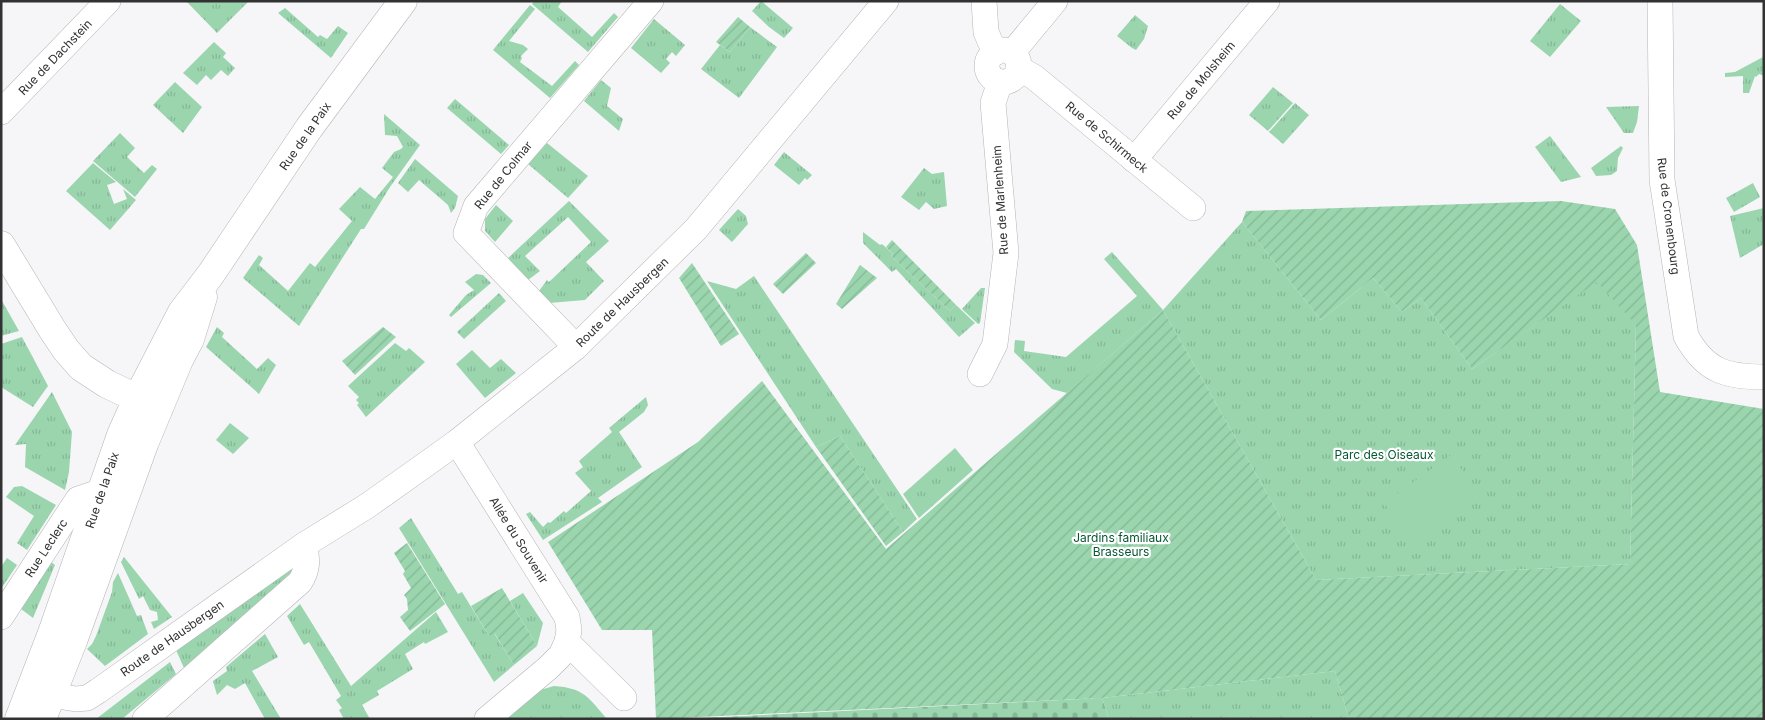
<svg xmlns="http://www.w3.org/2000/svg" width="1765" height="720" viewBox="0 0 1765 720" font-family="Inter,sans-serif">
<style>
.grass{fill:url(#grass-tufts)}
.cemetery{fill:url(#cemetery-stones)}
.garden{fill:url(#garden-furrows)}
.pitch{fill:#9ad5ae}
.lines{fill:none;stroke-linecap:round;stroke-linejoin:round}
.minor-casing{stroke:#b4b4b6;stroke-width:26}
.tertiary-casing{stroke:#b4b4b6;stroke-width:29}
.minor{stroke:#fff;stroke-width:25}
.tertiary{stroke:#fff;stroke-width:28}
.labels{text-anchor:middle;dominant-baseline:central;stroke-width:4.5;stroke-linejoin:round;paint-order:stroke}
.street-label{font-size:12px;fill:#323232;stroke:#fff}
.park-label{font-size:12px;fill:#055831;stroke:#fff}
</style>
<defs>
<pattern id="grass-tufts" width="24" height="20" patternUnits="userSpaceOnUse" patternTransform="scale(1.25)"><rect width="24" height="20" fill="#9ad5ae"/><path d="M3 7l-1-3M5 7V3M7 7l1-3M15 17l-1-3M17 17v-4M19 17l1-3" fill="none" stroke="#85b796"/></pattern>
<pattern id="cemetery-stones" width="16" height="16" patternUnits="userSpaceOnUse" patternTransform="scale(1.25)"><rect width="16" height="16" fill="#9ad5ae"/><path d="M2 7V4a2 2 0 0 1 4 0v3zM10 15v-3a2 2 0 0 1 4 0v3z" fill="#85b796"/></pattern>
<pattern id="garden-furrows" width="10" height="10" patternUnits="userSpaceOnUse" patternTransform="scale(1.25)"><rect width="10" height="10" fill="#9ad5ae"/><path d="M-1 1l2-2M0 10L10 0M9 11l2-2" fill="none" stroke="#85b796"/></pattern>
</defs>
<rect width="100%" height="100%" fill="#f6f6f8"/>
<g class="grass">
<polygon points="186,1 249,1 217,33"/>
<polygon points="534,1 562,1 558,7 592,37 614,13 618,17 588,52 532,4"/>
<polygon points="761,1 793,28 784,38 769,27 752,11"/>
<polygon points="1560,4 1581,21 1550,57 1530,41"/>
<polygon points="530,5 535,9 509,41 523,45 528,49 521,56 522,58 520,62 552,86 575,61 579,65 550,98 493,50"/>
<polygon points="285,8 318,37 320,35 327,39 338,26 348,33 331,58 278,13"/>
<polygon points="1135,15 1148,26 1144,39 1136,50 1132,48 1117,36"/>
<polygon points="654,19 685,45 676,56 672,52 666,59 670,63 661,73 631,48"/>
<polygon points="750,27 777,47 739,98 701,69 720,45 730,52"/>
<polygon points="214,42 226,53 223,57 235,68 228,76 221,70 211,80 206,75 197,85 183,73"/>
<polygon points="1763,57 1764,76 1759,74 1756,77 1755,76 1749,93 1743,93 1743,76 1725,77 1725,73 1735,72"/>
<polygon points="601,80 611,88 607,106 623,119 619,131 584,101"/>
<polygon points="175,82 202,107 183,133 153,105"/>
<polygon points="1273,87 1293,103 1268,131 1249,115"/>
<polygon points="455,99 509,145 501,154 447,108"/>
<polygon points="1295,103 1309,115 1283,144 1269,132"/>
<polygon points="1639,106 1637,122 1633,133 1624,133 1606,107"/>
<polygon points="384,114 420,145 390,187 364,229 361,229 299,326 243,278 259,255 263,258 259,265 288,291 310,263 315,267 352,221 339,209 360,187 375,199 393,177 382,168 394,152 401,149 403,147 397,136 385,135"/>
<polygon points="120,133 135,148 127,157 144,173 152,165 157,169 135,197 93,161"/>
<polygon points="1550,136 1581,177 1561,182 1535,147"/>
<polygon points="547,143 588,176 568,198 528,164"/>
<polygon points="1621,146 1623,148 1618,158 1617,171 1611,175 1596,176 1591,168"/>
<polygon points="784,152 812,175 807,180 805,178 799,185 774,165"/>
<polygon points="415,159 458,196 455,208 451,213 448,205 419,180 408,192 398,183"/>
<polygon points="93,163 116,182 107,185 114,204 127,199 123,189 136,200 110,230 66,191"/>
<polygon points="924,168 932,174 944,172 947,206 934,209 926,202 919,210 901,197"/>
<polygon points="1753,183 1760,197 1734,212 1726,198"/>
<polygon points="569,201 609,241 586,262 604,281 585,300 549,303 539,291 547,280 549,282 591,242 568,217 525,256 540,271 528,280 508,258"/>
<polygon points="496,205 513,221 495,242 485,231 485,219"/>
<polygon points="1764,208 1764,244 1740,258 1730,216"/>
<polygon points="738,209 746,216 748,224 732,242 719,230"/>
<polygon points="1242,222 1321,320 1373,278 1402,312 1421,298 1472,369 1597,281 1636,324 1630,564 1316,580 1163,310 1067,393 1052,389 1014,352 1015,340 1025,341 1024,351 1066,357 1137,296 1104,259 1112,252 1163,310"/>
<polygon points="863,232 880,245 882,244 893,254 891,256 950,311 956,305 975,323 959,337 896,269 892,272 863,243"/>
<polygon points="476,274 483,275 491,283 451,317 449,315 466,295 474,290 465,282"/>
<polygon points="754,276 917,519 903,532 840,436 816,447 707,281 736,289"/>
<polygon points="981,288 985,288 980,323 978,324 962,309"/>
<polygon points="499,293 506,301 464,339 457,332"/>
<polygon points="1,299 19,331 1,336"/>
<polygon points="217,327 224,333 222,337 257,369 268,358 276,365 259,394 206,347"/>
<polygon points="22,337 48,386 33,407 1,387 1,344"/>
<polygon points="395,343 406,351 409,348 425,362 366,417 357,405 359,403 356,400 359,397 348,386"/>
<polygon points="472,350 490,368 501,359 516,373 485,398 456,364"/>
<polygon points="52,392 72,432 69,472 65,490 25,467 26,444 15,445"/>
<polygon points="646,397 648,405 644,412 619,432 642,467 598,498 602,502 543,540 526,514 530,512 543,527 548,522 550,523 564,511 566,513 591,491 575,473 583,467 579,461 612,432 609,428"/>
<polygon points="230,423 249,438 233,454 216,440"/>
<polygon points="955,448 973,470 919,518 903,494"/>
<polygon points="22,486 56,505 27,550 17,543 34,516 6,497 14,487"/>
<polygon points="411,518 458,594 462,592 489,636 494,633 514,665 494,682 399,528"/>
<polygon points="124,557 172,617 154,629 151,622 158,620 157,612 150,610 143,596 139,599 121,562"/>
<polygon points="7,558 17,565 1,589 1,567"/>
<polygon points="50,561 55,565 33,618 21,609"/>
<polygon points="289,569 293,571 184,668 176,650"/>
<polygon points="118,573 137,616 141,615 148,634 105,666 87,649 92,644 96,636 112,592 113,582"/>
<polygon points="523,593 543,623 537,646 510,601"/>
<polygon points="300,604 351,686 436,612 448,632 425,644 424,642 405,654 413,669 377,691 379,695 362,705 370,719 344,719 339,710 342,708 336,700 341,696 309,642 304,645 287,616"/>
<polygon points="265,634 278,657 252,671 281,719 265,719 245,683 235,689 227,685 217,695 213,681 227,671 226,667"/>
<polygon points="170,662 176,674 122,719 96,719"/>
<polygon points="1335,671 1349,719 1109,719 1102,698"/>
<path d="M554,686C584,688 588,697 607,719H507L540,690Z"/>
</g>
<polygon class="cemetery" points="1102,698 1109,719 682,719"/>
<g class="garden">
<polygon points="738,17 750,27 730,52 716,42"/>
<polygon points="1561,201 1615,209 1637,245 1660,392 1764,409 1764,719 1349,719 1335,671 1102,698 656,719 652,630 602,630 548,542 698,442 762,381 886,549 1163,310 1316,580 1630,564 1636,325 1597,282 1472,369 1421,298 1402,312 1373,278 1321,320 1242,222 1246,211"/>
<polygon points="892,240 956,305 950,311 891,256 893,254 886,247"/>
<polygon points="806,253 816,263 783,294 773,284"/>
<polygon points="692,263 739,334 721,346 679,278"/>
<polygon points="860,265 877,278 842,309 836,304"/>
<polygon points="383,327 396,337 355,375 342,361"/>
<polygon points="840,436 903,532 886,546 816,447"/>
<polygon points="407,543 445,604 410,631 400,617 408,610 407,599 404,595 411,588 403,574 405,571 394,553"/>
<polygon points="502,588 537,646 514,665 495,634 489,636 471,606"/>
</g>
<polygon class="pitch" points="1451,455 1479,493 1411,541 1384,503"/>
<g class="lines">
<g class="minor-casing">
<g id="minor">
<polyline points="984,1 986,32 995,53"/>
<path d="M1660,1L1662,180L1686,336C1705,371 1726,377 1764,377"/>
<circle cx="1003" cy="66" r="16"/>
<polyline points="1012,53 1055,1"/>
<polyline points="1018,68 1034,77 1193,208"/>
<polyline points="1,112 108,1"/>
<polyline points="1134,160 1267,1"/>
<polyline points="576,347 466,233 476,206 651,1"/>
<polyline points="980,374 995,344 1006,253 993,103 1000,82"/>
<polyline points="457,442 567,617 569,630 567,642 624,698"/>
<polyline points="1,617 78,499 102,491"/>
<polyline points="32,692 76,699 87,698 98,691 304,545 367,506 422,467 457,442 576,347 696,229 886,1"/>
<path d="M145,719L300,582C308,569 308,560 304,545"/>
<polyline points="487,719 548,668 561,655 567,642"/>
</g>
</g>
<g class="tertiary-casing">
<g id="tertiary">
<polyline points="1,245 52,329 66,350 81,367 107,384 153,406"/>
<polyline points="19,719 52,633 121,435 137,399 182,312 211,274 309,128 403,1"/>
<polyline points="42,719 73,641 144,444 179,360 190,339 203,297"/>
</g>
</g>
<use href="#minor" class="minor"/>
<use href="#tertiary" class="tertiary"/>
</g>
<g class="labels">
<g class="street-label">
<text transform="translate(55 57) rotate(-46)">Rue de Dachstein</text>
<text transform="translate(1201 80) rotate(-50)">Rue de Molsheim</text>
<text transform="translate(305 136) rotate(-55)">Rue de la Paix</text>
<text transform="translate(1107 137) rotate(40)">Rue de Schirmeck</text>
<text transform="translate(503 175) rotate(-51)">Rue de Colmar</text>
<text transform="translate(1000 200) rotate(-94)">Rue de Marlenheim</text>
<text transform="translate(1669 216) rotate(83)">Rue de Cronenbourg</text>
<text transform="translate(622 302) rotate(-44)">Route de Hausbergen</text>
<text transform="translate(102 490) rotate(-71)">Rue de la Paix</text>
<text transform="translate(519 540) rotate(58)">Allée du Souvenir</text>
<text transform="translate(46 548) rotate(-57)">Rue Leclerc</text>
<text transform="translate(172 638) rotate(-35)">Route de Hausbergen</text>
</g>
<g class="park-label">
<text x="1384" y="454">Parc des Oiseaux</text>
<text x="1121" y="537">Jardins familiaux<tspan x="1121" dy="14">Brasseurs</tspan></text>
</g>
</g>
<rect width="1765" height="720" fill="none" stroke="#323232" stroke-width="5"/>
</svg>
